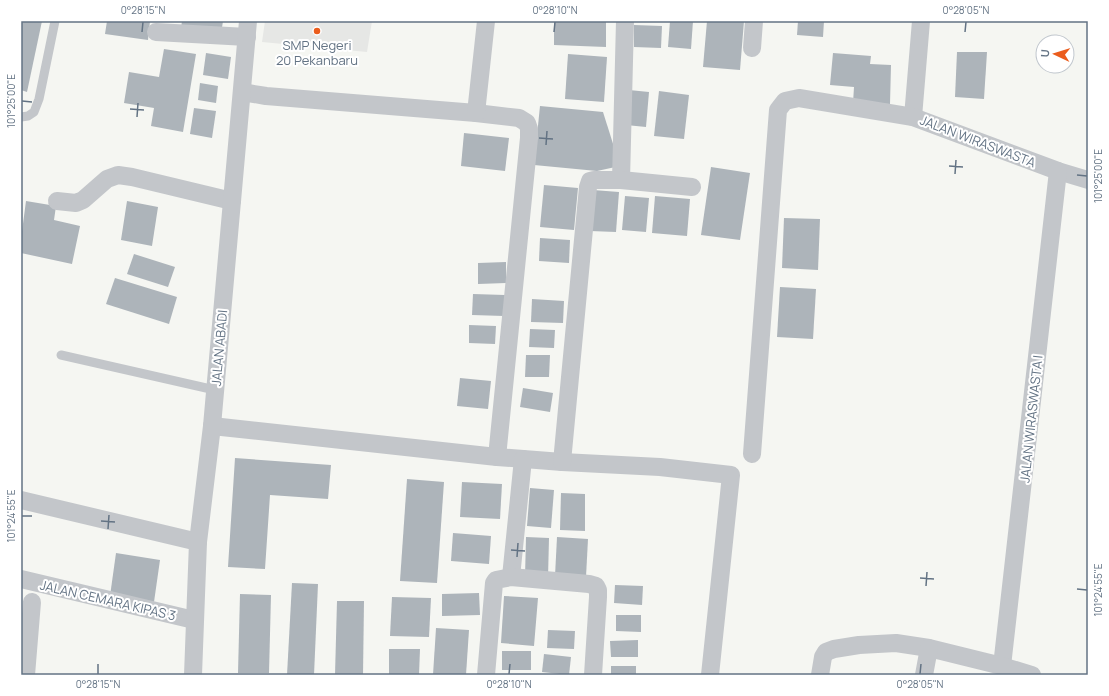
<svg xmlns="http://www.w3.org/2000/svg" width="1109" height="696" viewBox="0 0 1109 696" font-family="Manrope,sans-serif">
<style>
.built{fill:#e6e7e5}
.building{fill:#adb4ba}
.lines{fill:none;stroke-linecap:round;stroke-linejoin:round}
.service{stroke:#c3c6ca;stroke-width:9}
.minor{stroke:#c3c6ca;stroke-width:18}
.ticks{fill:none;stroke:#637384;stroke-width:1.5}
.poi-dot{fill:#eb5d1d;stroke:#fff;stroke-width:1.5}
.labels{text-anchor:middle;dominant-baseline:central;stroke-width:4;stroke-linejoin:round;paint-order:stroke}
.poi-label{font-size:13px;fill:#637384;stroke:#fff}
.street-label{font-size:13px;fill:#637384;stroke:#fff}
.neatline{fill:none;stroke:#637384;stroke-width:1.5}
.ticks-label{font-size:10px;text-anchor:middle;fill:#637384}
</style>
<rect width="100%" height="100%" fill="#f5f6f2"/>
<polygon class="built" points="265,21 372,21 367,52 262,42"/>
<g class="building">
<polygon points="21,21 42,21 27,92 21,90"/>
<polygon points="107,21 150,21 148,40 105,34"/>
<polygon points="182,21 223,21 221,34 181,28"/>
<polygon points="554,21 606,21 606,47 554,45"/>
<polygon points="670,21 693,21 691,49 668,47"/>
<polygon points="707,21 744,21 740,70 703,67"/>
<polygon points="798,21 824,21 823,37 797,35"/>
<polygon points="634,25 662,26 661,48 634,47"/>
<polygon points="164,49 196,54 183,132 151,126 154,108 124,103 129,72 159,77"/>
<polygon points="957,52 987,52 984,99 955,97"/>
<polygon points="206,53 231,57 228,79 203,75"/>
<polygon points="833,53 871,56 870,64 891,65 890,104 853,103 854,87 830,85"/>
<polygon points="568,54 607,57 604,102 565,99"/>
<polygon points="200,83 218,86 216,103 198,100"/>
<polygon points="629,90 649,92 646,127 626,125"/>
<polygon points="659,91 689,95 684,139 654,136"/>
<polygon points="540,106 603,112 620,166 597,171 534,165"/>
<polygon points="194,108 216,111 212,138 190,134"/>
<polygon points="464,133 509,138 505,171 461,166"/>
<polygon points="711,167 750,173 740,240 701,235"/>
<polygon points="544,185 578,188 574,230 540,227"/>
<polygon points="593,190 619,192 616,232 590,231"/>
<polygon points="625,196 649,198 646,232 622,230"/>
<polygon points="655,196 690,199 687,236 652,233"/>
<polygon points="26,201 56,206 54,220 80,226 72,264 21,253 21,239"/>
<polygon points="127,201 158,207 152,246 121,240"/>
<polygon points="784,218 820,219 818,270 782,268"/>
<polygon points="540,238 570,240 569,263 539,261"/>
<polygon points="134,254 175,267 168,287 127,274"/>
<polygon points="506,262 506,283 478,284 478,263"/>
<polygon points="115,278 177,297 169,324 106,304"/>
<polygon points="780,287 816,289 813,339 777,337"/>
<polygon points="473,294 505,295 504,316 472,315"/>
<polygon points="532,299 564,301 563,323 531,322"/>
<polygon points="469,325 496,326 495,344 469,343"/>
<polygon points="530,329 555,330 554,348 529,347"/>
<polygon points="526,355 550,355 549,377 525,377"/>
<polygon points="460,378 491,381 488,409 457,406"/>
<polygon points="523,388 553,393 550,412 520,407"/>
<polygon points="235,458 331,465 328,499 270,495 265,569 228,567"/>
<polygon points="407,479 444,482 437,583 400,581"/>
<polygon points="462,482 502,484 500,519 460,517"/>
<polygon points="530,488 554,490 551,528 527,526"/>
<polygon points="561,493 585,494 585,531 560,530"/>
<polygon points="453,533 491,536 489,564 451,561"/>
<polygon points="526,537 549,538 548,578 525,577"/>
<polygon points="557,537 588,539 586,577 555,576"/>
<polygon points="116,553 160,560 154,602 110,596"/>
<polygon points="292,583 318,584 314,675 287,675"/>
<polygon points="615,585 643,586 642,605 614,603"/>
<polygon points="479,593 480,615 442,616 442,594"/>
<polygon points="240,594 271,595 269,673 238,673"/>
<polygon points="504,596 538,598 534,646 501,643"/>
<polygon points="392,597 431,598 429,637 390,636"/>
<polygon points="337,601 364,601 363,675 335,675"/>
<polygon points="616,615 641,615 641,632 616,631"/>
<polygon points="436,628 469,630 466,675 433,675"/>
<polygon points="548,630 575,631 574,649 547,648"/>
<polygon points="638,640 638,657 611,657 610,641"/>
<polygon points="389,649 420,649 419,675 389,675"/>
<rect x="502" y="651" width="29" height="19"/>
<polygon points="544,654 571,657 569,675 542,672"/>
<rect x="611" y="666" width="25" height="9"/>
</g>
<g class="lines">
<g class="service">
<polyline points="21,117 28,116 34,112 39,99 55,21"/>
<polyline points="61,355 215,390"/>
</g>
<g class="minor">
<polyline points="156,32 247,37"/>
<polyline points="752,48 754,21"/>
<polyline points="242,92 266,96 476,113 519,118 527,123 529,129 529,138 497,457"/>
<polyline points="476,113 486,21"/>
<polyline points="913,117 921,21"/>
<polyline points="621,180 625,21"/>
<polyline points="57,201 76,203 83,200 107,179 118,175 132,177 232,201"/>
<polyline points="212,426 497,457 562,462 660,467 731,475 710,675"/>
<polyline points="752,454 778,110 785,101 799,98 913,117 1058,171 1088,180"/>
<polyline points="562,462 588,187 590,181 594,180 621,180 692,187"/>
<polyline points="21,500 198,542"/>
<polyline points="511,577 523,459"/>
<polyline points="21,579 194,620"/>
<polyline points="1002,666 1058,171"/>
<polyline points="26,675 32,602"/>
<polyline points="193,675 198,542 212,426 248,21"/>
<polyline points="486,675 494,583 496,580 511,577 589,584 596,586 598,590 598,597 593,675"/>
<polyline points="820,675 823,657 826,652 834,649 859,645 896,643 929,648 1002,666 1032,675"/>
<polyline points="924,675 929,648"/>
</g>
</g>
<path class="ticks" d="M142,32L143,22M554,32L555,22M965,32L966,22M22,101L32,102M130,109L144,110M137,117L138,103M539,138L553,139M546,145L547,131M949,166L963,167M955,174L956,160M1077,175L1087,176M22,516H32M101,521L115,522M108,529L109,515M511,550L525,551M517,557L518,543M920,578L934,579M926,586L927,572M1077,589L1087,590M98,674V664M509,674L510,664M920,674L921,664"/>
<circle class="poi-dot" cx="317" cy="31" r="4"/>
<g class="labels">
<g class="poi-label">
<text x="317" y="45">SMP Negeri<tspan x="317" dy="15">20 Pekanbaru</tspan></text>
</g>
<g class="street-label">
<text transform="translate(978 141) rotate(21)">JALAN WIRASWASTA</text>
<text transform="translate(219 348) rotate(-85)">JALAN ABADI</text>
<text transform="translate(1031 419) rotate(-84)">JALAN WIRASWASTA I</text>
<text transform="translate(108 600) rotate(13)">JALAN CEMARA KIPAS 3</text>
</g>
</g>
<rect width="1109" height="696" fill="none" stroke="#ffffff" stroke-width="44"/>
<g transform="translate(1055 54) rotate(274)"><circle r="19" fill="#ffffff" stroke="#c1c7ce"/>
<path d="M0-3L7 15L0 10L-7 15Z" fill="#eb5d1d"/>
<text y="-6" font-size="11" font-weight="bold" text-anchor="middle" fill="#637384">U</text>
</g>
<rect x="22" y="22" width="1065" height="652" class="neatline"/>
<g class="ticks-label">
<text x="143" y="14">0°28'15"N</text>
<text x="555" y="14">0°28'10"N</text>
<text x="966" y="14">0°28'05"N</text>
<text transform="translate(11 101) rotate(-90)" y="4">101°25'00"E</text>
<text transform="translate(1098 176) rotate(-90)" y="4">101°25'00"E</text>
<text transform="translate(11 516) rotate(-90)" y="4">101°24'55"E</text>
<text transform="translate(1098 590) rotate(-90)" y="4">101°24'55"E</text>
<text x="98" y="688">0°28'15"N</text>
<text x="509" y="688">0°28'10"N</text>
<text x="920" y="688">0°28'05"N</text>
</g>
</svg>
